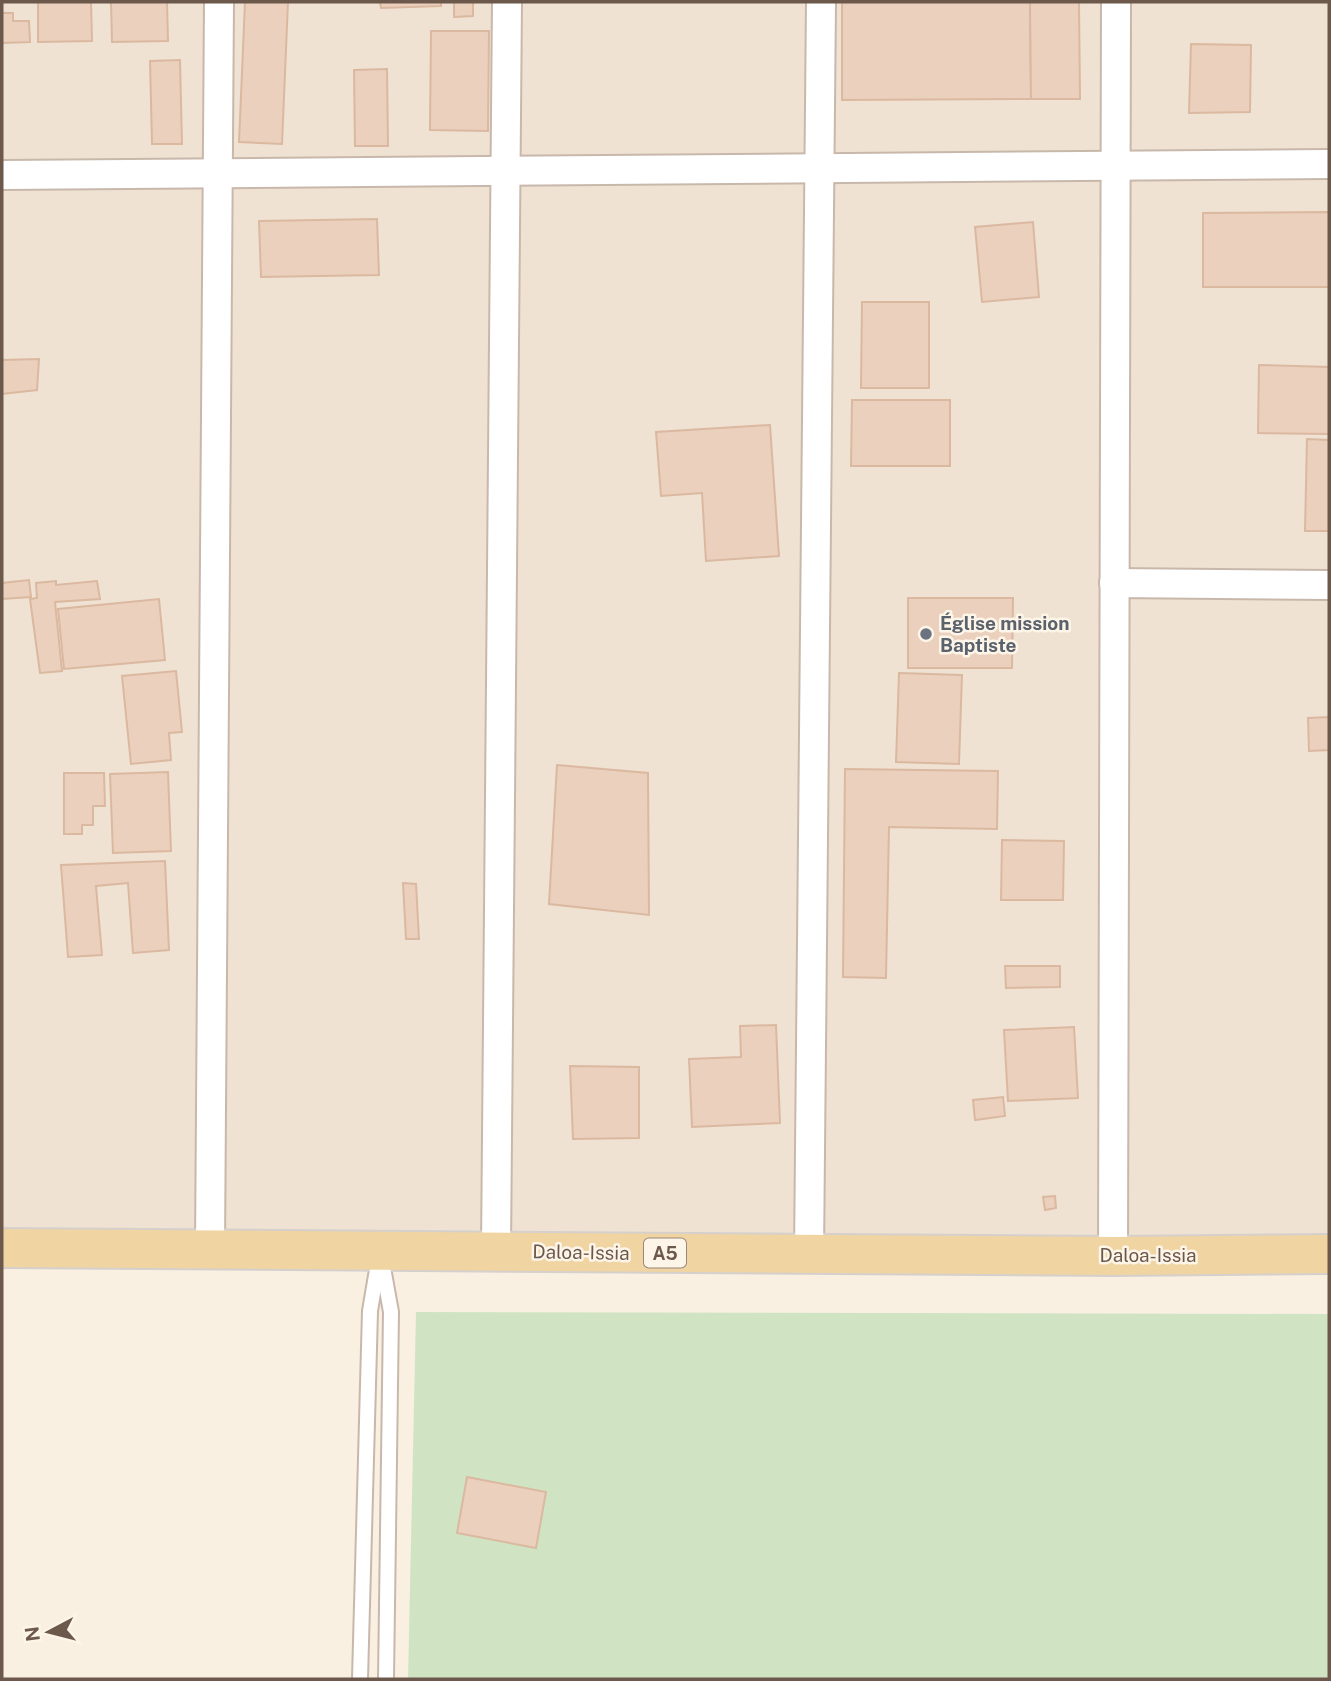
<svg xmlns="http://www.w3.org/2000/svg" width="1331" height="1681" viewBox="0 0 1331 1681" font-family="'Public Sans',sans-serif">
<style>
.residential{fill:#efe2d2}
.green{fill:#d0e4c3}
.building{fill:#ebd0bd;stroke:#dbb8a0;stroke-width:2}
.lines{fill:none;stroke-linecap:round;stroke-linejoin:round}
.lane-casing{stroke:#c8b8ab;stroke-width:18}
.street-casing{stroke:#c8b8ab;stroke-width:32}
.primary-casing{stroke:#d6d0cd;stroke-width:42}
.lane{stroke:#fff;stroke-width:14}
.street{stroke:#fff;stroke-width:28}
.primary{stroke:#f0d4a2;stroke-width:38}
.worship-dot{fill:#6b7280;stroke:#fcf5e8;stroke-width:2.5}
.labels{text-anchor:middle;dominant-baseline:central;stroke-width:5;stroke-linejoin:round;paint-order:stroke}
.shield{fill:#fcf5e8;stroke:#98877b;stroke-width:2}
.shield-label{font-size:18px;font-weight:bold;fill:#6d584c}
.worship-label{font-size:19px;font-weight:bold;fill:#5b616d;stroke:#fcf5e8;text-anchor:start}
.street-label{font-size:19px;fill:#6d584c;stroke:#fcf5e8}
</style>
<rect width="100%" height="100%" fill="#f9f0e2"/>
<polygon class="residential" points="2,2 1329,2 1329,1244 2,1248"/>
<polygon class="green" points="416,1312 1329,1314 1329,1679 408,1679"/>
<g class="building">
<polygon points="38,2 91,2 92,41 38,42"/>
<polygon points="111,2 167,2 168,41 112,42"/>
<polygon points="245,2 288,2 282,144 239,142"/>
<polygon points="380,2 441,2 441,6 381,8"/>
<polygon points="454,2 473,2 473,16 454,17"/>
<polygon points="842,2 1030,2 1031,99 842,100"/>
<polygon points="1030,2 1079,2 1080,99 1031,99"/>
<polygon points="2,13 13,13 13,21 29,21 30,42 2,43"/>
<polygon points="431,31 489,31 488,131 430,130"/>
<polygon points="1191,44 1251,45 1250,112 1189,113"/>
<polygon points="180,60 182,144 152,144 150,61"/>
<polygon points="387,69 388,146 355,146 354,70"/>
<polygon points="1329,212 1329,287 1203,287 1203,213"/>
<polygon points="377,219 379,275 261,277 259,221"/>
<polygon points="1033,222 1039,297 982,302 975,227"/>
<polygon points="862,302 929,302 929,388 861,388"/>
<polygon points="39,359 37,390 2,394 2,360"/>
<polygon points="1259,365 1329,367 1329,434 1258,433"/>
<polygon points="852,400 950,400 950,466 851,466"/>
<polygon points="770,425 779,556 706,561 702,493 661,496 656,432"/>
<polygon points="1307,439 1329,440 1329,531 1305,531"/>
<polygon points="29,580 31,597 2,599 2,583"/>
<polygon points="56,581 56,585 97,581 100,599 55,602 62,671 40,673 30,599 37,598 36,583"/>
<polygon points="908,598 1013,598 1012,668 908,668"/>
<polygon points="159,599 165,660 64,669 58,609"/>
<polygon points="176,671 182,732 169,733 171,760 131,764 122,676"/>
<polygon points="899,673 962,675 959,764 896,762"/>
<polygon points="1329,717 1329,750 1309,751 1308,718"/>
<polygon points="557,765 648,773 649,915 549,904"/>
<polygon points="845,769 998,771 997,829 889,827 886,978 843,977"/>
<polygon points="168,772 171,851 113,853 110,774"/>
<polygon points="64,773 104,773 105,806 93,806 93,825 82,825 82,834 64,834"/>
<polygon points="1002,840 1064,841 1063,900 1001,900"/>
<polygon points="165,861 169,950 133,953 128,883 96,886 102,955 68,957 61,865"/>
<polygon points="403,883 416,884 419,939 406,939"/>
<polygon points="1005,966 1060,966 1060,987 1006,988"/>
<polygon points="776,1025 780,1123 692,1127 689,1059 741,1057 740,1026"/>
<polygon points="1074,1027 1078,1098 1008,1101 1004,1030"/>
<polygon points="570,1066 639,1067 639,1138 573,1139"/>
<polygon points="1003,1097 1005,1116 975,1120 973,1100"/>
<polygon points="1055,1196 1056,1208 1045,1210 1043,1197"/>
<polygon points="467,1477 546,1492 536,1548 457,1533"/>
</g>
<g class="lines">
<g class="lane-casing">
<g id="lane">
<polyline points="382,1262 391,1312 386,1679"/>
<polyline points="360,1679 370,1311 380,1252"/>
</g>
</g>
<g class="street-casing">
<g id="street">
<polyline points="2,175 1329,164"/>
<polyline points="1114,583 1329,585"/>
<polyline points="210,1247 219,2"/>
<polyline points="496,1251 507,2"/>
<polyline points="809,1255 821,2"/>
<polyline points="1113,1256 1116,2"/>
</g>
</g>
<g class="primary-casing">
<polyline id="primary" points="2,1248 1113,1256 1329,1254"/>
</g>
<use href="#lane" class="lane"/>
<use href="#street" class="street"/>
<use href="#primary" class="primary"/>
</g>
<circle class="worship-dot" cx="926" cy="634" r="7"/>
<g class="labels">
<rect class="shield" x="644" y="1238.5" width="42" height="29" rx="5"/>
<g class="shield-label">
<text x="665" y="1253">A5</text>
</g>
<g class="worship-label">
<text x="940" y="623">Église mission<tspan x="940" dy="22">Baptiste</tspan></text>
</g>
<g class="street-label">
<text transform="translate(581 1252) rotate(1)">Daloa-Issia</text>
<text x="1148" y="1255">Daloa-Issia</text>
</g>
</g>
<rect width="1331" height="1681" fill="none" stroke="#6d584c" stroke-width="7"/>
<g transform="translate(49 1632) rotate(263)" stroke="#fcf5e8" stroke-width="5" paint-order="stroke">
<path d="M0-5L12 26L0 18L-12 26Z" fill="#6d584c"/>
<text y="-10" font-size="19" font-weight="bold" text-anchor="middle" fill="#6d584c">N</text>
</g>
</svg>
